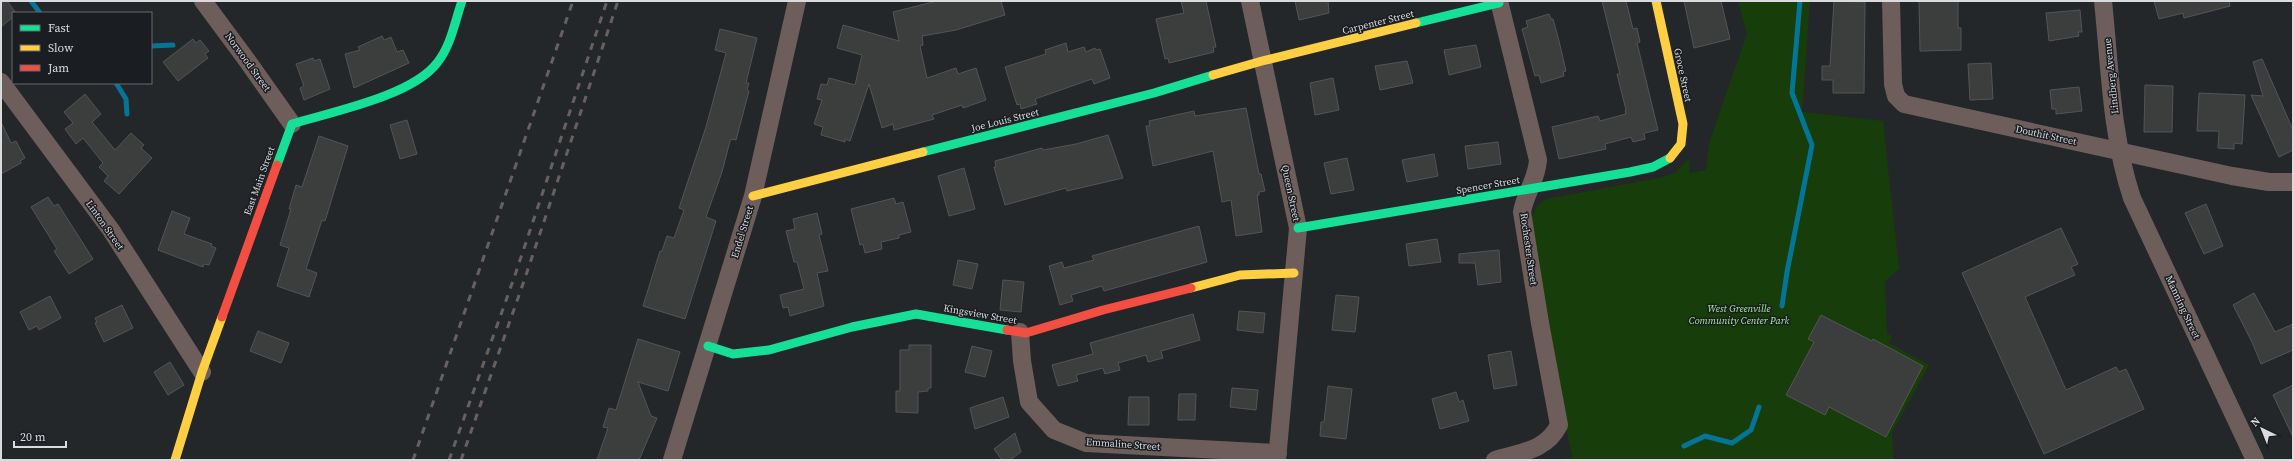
<svg xmlns="http://www.w3.org/2000/svg" width="2294" height="461" viewBox="0 0 2294 461" font-family="'Source Serif 4',serif">
<style>
.green{fill:#173d0a}
.lines{fill:none;stroke-linecap:round;stroke-linejoin:round}
.stream{stroke:#037698;stroke-width:5}
.building{fill:#3c3d3d;stroke:#545454}
.street{stroke:#6e5e5b;stroke-width:18}
.fast{stroke:#16e098;stroke-width:9}
.slow{stroke:#ffcf43;stroke-width:9}
.jam{stroke:#f24e42;stroke-width:9}
.rail{stroke:#67605f;stroke-width:3;stroke-dasharray:7 7;stroke-linecap:butt}
.labels{text-anchor:middle;dominant-baseline:central;stroke-width:3;stroke-linejoin:round;paint-order:stroke}
.street-label{font-size:10px;fill:#d9dbde;stroke:#1a1d21}
.park-label{font-size:10px;font-style:italic;fill:#a5eb92;stroke:#1a1d21}
</style>
<rect width="100%" height="100%" fill="#242729"/>
<polygon class="green" points="1738,1 1810,1 1802,112 1883,121 1899,269 1885,282 1887,334 1892,336 1889,343 1929,365 1892,433 1894,460 1560,460 1572,456 1555,374 1531,220 1537,206 1546,199 1664,177 1676,172 1689,158 1690,173 1706,170 1709,143 1747,34"/>
<g class="lines">
<g class="stream">
<polyline points="31,1 40,13"/>
<polyline points="151,46 173,45"/>
<polyline points="116,83 126,99 127,114"/>
<polyline points="1782,306 1787,272 1812,145 1792,93 1800,1"/>
<polyline points="1684,446 1705,436 1732,443 1751,430 1759,407"/>
</g>
</g>
<g class="building">
<polygon points="1,1 7,1 16,13 13,13 13,17 1,27"/>
<polygon points="937,1 1001,1 1005,15 956,30 922,36 923,45 920,46 927,78 956,68 958,74 976,68 986,100 963,108 962,105 932,115 934,119 894,130 893,124 882,128 869,84 850,141 845,139 845,142 821,135 823,127 814,124 822,100 817,99 821,84 827,85 829,78 855,85 862,55 837,48 843,25 899,41 893,12"/>
<polygon points="1181,1 1206,1 1216,47 1213,47 1214,52 1169,63 1168,58 1165,59 1156,19 1184,13"/>
<polygon points="1295,1 1328,1 1329,13 1299,20"/>
<polygon points="1602,1 1626,1 1633,29 1637,28 1640,42 1637,43 1658,130 1644,133 1645,139 1633,142 1631,137 1605,144 1606,149 1559,159 1552,127 1598,116 1600,121 1626,114 1625,111 1626,110 1617,74 1620,74"/>
<polygon points="1684,1 1721,1 1730,39 1694,48"/>
<polygon points="1834,1 1865,2 1864,93 1833,93 1833,80 1822,80 1822,66 1830,66"/>
<polygon points="1919,1 1958,1 1958,28 1961,28 1961,50 1920,51"/>
<polygon points="2154,1 2229,1 2230,6 2184,18 2183,13 2159,19"/>
<polygon points="2080,10 2082,32 2078,32 2079,36 2049,41 2046,13"/>
<polygon points="1549,14 1551,19 1553,19 1559,41 1566,71 1563,72 1564,76 1541,83 1539,75 1535,76 1522,29 1528,27 1526,21"/>
<polygon points="720,29 757,38 746,83 749,83 747,90 749,91 736,140 732,139 730,141 722,172 706,217 716,221 685,319 643,306 660,251 662,251 667,236 674,238 684,210 679,208 706,127 726,53 715,50"/>
<polygon points="382,36 384,40 391,37 397,52 403,50 409,63 354,88 345,54 360,50 358,47"/>
<polygon points="193,39 196,43 200,40 209,51 205,54 208,58 178,81 163,62"/>
<polygon points="1066,43 1068,52 1084,47 1086,52 1095,48 1096,50 1100,49 1110,78 1094,84 1092,79 1035,99 1037,104 1021,109 1020,104 1017,105 1005,67 1046,54 1045,50"/>
<polygon points="1476,45 1481,67 1449,75 1444,50"/>
<polygon points="313,58 314,61 320,59 330,89 304,100 300,88 304,86 296,64"/>
<polygon points="2262,59 2293,130 2293,150 2279,157 2251,95 2263,96 2253,62"/>
<polygon points="1407,61 1413,83 1380,90 1375,66"/>
<polygon points="1991,63 1993,99 1970,100 1968,64"/>
<polygon points="1333,78 1339,110 1315,115 1310,83"/>
<polygon points="2145,85 2173,86 2172,132 2144,132"/>
<polygon points="2079,87 2082,111 2056,114 2056,109 2052,109 2050,90"/>
<polygon points="2199,93 2245,95 2242,144 2234,143 2234,149 2218,148 2219,131 2197,131"/>
<polygon points="85,94 101,114 92,122 115,150 131,133 144,145 141,148 152,158 119,194 104,181 108,176 99,167 103,163 83,138 76,144 65,129 73,123 64,112"/>
<polygon points="1246,108 1259,174 1261,174 1265,191 1259,192 1259,195 1257,195 1262,232 1236,236 1231,200 1222,202 1213,151 1153,166 1146,126 1150,126 1149,121 1194,111 1195,116"/>
<polygon points="407,120 417,154 400,159 390,125"/>
<polygon points="1,122 11,143 16,141 25,158 20,161 21,163 1,174"/>
<polygon points="1108,135 1123,178 1067,191 1066,188 1005,205 994,167 996,167 995,161 1042,148 1043,150 1076,144"/>
<polygon points="319,136 348,146 325,221 322,220 306,269 317,273 309,297 277,286 289,248 280,245 291,209 289,209 296,185 302,187"/>
<polygon points="1498,142 1501,164 1468,169 1465,146"/>
<polygon points="1434,154 1438,176 1407,182 1402,160"/>
<polygon points="1347,158 1354,190 1331,194 1324,163"/>
<polygon points="964,168 975,209 949,216 938,176"/>
<polygon points="48,197 54,206 58,204 93,259 69,274 54,251 57,249 31,207"/>
<polygon points="894,198 896,204 903,202 911,232 899,235 899,238 881,242 882,249 865,253 863,244 860,245 851,209"/>
<polygon points="2206,204 2223,246 2204,254 2185,213"/>
<polygon points="172,211 190,218 184,234 212,244 211,246 216,248 209,265 204,264 203,267 158,250"/>
<polygon points="817,213 822,234 819,235 828,271 817,273 824,306 790,316 788,307 783,308 780,295 804,289 797,262 794,262 786,231 795,229 793,219"/>
<polygon points="1199,226 1207,262 1104,291 1102,286 1071,295 1073,301 1060,305 1049,266 1062,262 1064,268 1094,260 1092,256"/>
<polygon points="2061,228 2078,264 2071,267 2075,275 2025,297 2066,390 2116,367 2119,372 2126,369 2144,409 2044,454 1962,273"/>
<polygon points="1437,239 1441,262 1409,266 1406,244"/>
<polygon points="1499,250 1501,282 1478,285 1475,263 1459,263 1459,254"/>
<polygon points="958,260 978,264 972,289 953,285"/>
<polygon points="1003,280 1024,282 1021,312 1000,310"/>
<polygon points="2254,293 2275,332 2293,324 2293,350 2261,364 2252,342 2233,305"/>
<polygon points="1336,295 1359,297 1355,332 1332,330"/>
<polygon points="50,296 61,318 39,330 37,326 29,330 20,312"/>
<polygon points="122,305 133,328 104,342 95,323 97,322 95,318"/>
<polygon points="1239,311 1265,313 1263,333 1237,330"/>
<polygon points="1193,314 1200,340 1161,351 1163,358 1148,362 1146,355 1118,363 1120,370 1105,374 1103,368 1076,375 1078,381 1058,386 1052,365 1093,354 1090,343"/>
<polygon points="1821,315 1872,341 1873,339 1923,366 1886,437 1829,407 1825,415 1786,395 1814,342 1808,339"/>
<polygon points="258,331 289,343 281,363 250,351"/>
<polygon points="638,339 680,352 668,391 638,382 651,416 657,418 639,460 597,460 608,428 603,427 609,408 616,410"/>
<polygon points="909,345 931,345 931,388 928,388 928,391 918,392 918,413 896,412 896,391 900,391 900,350 909,350"/>
<polygon points="972,346 992,351 985,377 965,372"/>
<polygon points="1511,351 1517,385 1494,389 1488,355"/>
<polygon points="170,362 184,385 168,395 154,372"/>
<polygon points="2293,385 2293,437 2273,395"/>
<polygon points="1328,386 1352,389 1346,439 1320,436 1321,422 1324,422"/>
<polygon points="1232,388 1258,390 1256,410 1230,407"/>
<polygon points="1456,392 1459,402 1463,400 1469,421 1440,429 1432,399"/>
<polygon points="1179,394 1196,394 1195,420 1178,420"/>
<polygon points="1003,397 1009,417 975,429 970,408"/>
<polygon points="1129,397 1149,397 1149,425 1128,425"/>
<polygon points="1015,433 1021,452 1010,460 1002,460 994,449"/>
</g>
<g class="lines">
<g class="street">
<polyline points="203,1 246,59 292,124"/>
<polyline points="1250,1 1298,228 1277,460"/>
<polyline points="1891,1 1893,84 1896,96 1904,104 2232,176 2269,182 2293,182"/>
<path d="M2103,1C2110,67 2111,135 2132,198L2255,460"/>
<polyline points="1,82 111,230 202,372"/>
<polyline points="1020,332 1022,361 1029,402 1054,430 1086,443 1278,453"/>
<polyline points="672,460 753,196 797,1"/>
<path d="M1495,460C1521,452 1546,451 1559,425L1540,323L1522,212C1525,194 1537,179 1538,160L1499,1"/>
</g>
<g class="fast">
<polyline points="1416,23 1499,3"/>
<polyline points="923,152 1154,93 1213,75"/>
<path d="M277,165L292,124C331,112 412,96 437,63C451,46 455,21 462,1"/>
<polyline points="1298,228 1630,172 1653,167 1670,158"/>
<polyline points="708,346 733,354 769,350 852,327 916,314 1007,330"/>
</g>
<g class="slow">
<polyline points="1656,1 1683,124 1681,144 1670,158"/>
<polyline points="1213,75 1262,61 1416,23"/>
<polyline points="753,196 923,152"/>
<polyline points="1191,288 1240,275 1294,273"/>
<polyline points="175,460 202,372 222,317"/>
</g>
<g class="jam">
<polyline points="222,317 277,165"/>
<polyline points="1007,330 1026,333 1103,310 1191,288"/>
</g>
<g class="rail">
<polyline points="413,460 573,1"/>
<polyline points="449,460 514,278 607,1"/>
<polyline points="461,460 524,281 618,1"/>
</g>
</g>
<g class="labels">
<g class="street-label">
<text transform="translate(1378 22) rotate(-14)">Carpenter Street</text>
<text transform="translate(248 62) rotate(54)">Norwood Street</text>
<text transform="translate(1683 75) rotate(78)">Groce Street</text>
<text transform="translate(2111 76) rotate(-96)">Lindberg Avenue</text>
<text transform="translate(1005 120) rotate(-14)">Joe Louis Street</text>
<text transform="translate(2046 135) rotate(12)">Douthit Street</text>
<text transform="translate(259 181) rotate(-70)">East Main Street</text>
<text transform="translate(1488 185) rotate(-10)">Spencer Street</text>
<text transform="translate(1291 193) rotate(78)">Queen Street</text>
<text transform="translate(105 225) rotate(55)">Linton Street</text>
<text transform="translate(742 232) rotate(-73)">Endel Street</text>
<text transform="translate(1529 249) rotate(82)">Rochester Street</text>
<text transform="translate(2183 307) rotate(65)">Manning Street</text>
<text transform="translate(980 314) rotate(10)">Kingsview Street</text>
<text transform="translate(1123 444) rotate(4)">Emmaline Street</text>
</g>
<g class="park-label">
<text x="1739" y="308">West Greenville<tspan x="1739" dy="12">Community Center Park</tspan></text>
</g>
</g>
<rect width="2294" height="461" fill="none" stroke="#d9dbde" stroke-width="4"/>
<rect x="12" y="12" width="140" height="72" fill="#1a1d21" stroke="#66696d"/>
<rect x="20" y="25" width="20" height="6" fill="#16e098" stroke="#66696d"/>
<text x="48" y="32" font-size="12" fill="#d9dbde">Fast</text>
<rect x="20" y="45" width="20" height="6" fill="#ffcf43" stroke="#66696d"/>
<text x="48" y="52" font-size="12" fill="#d9dbde">Slow</text>
<rect x="20" y="65" width="20" height="6" fill="#f24e42" stroke="#66696d"/>
<text x="48" y="72" font-size="12" fill="#d9dbde">Jam</text>
<g transform="translate(2262 429) rotate(317)" stroke="#1a1d21" stroke-width="3" paint-order="stroke">
<path d="M0-3L7 15L0 10L-7 15Z" fill="#d9dbde"/>
<text y="-6" font-size="11" font-weight="bold" text-anchor="middle" fill="#d9dbde">N</text>
</g>
<path d="M14 441v6h52v-6" fill="none" stroke="#d9dbde" stroke-width="2"/>
<text x="20" y="441" font-size="12" fill="#d9dbde" stroke="#1a1d21" stroke-width="3" paint-order="stroke">20 m</text>
</svg>
